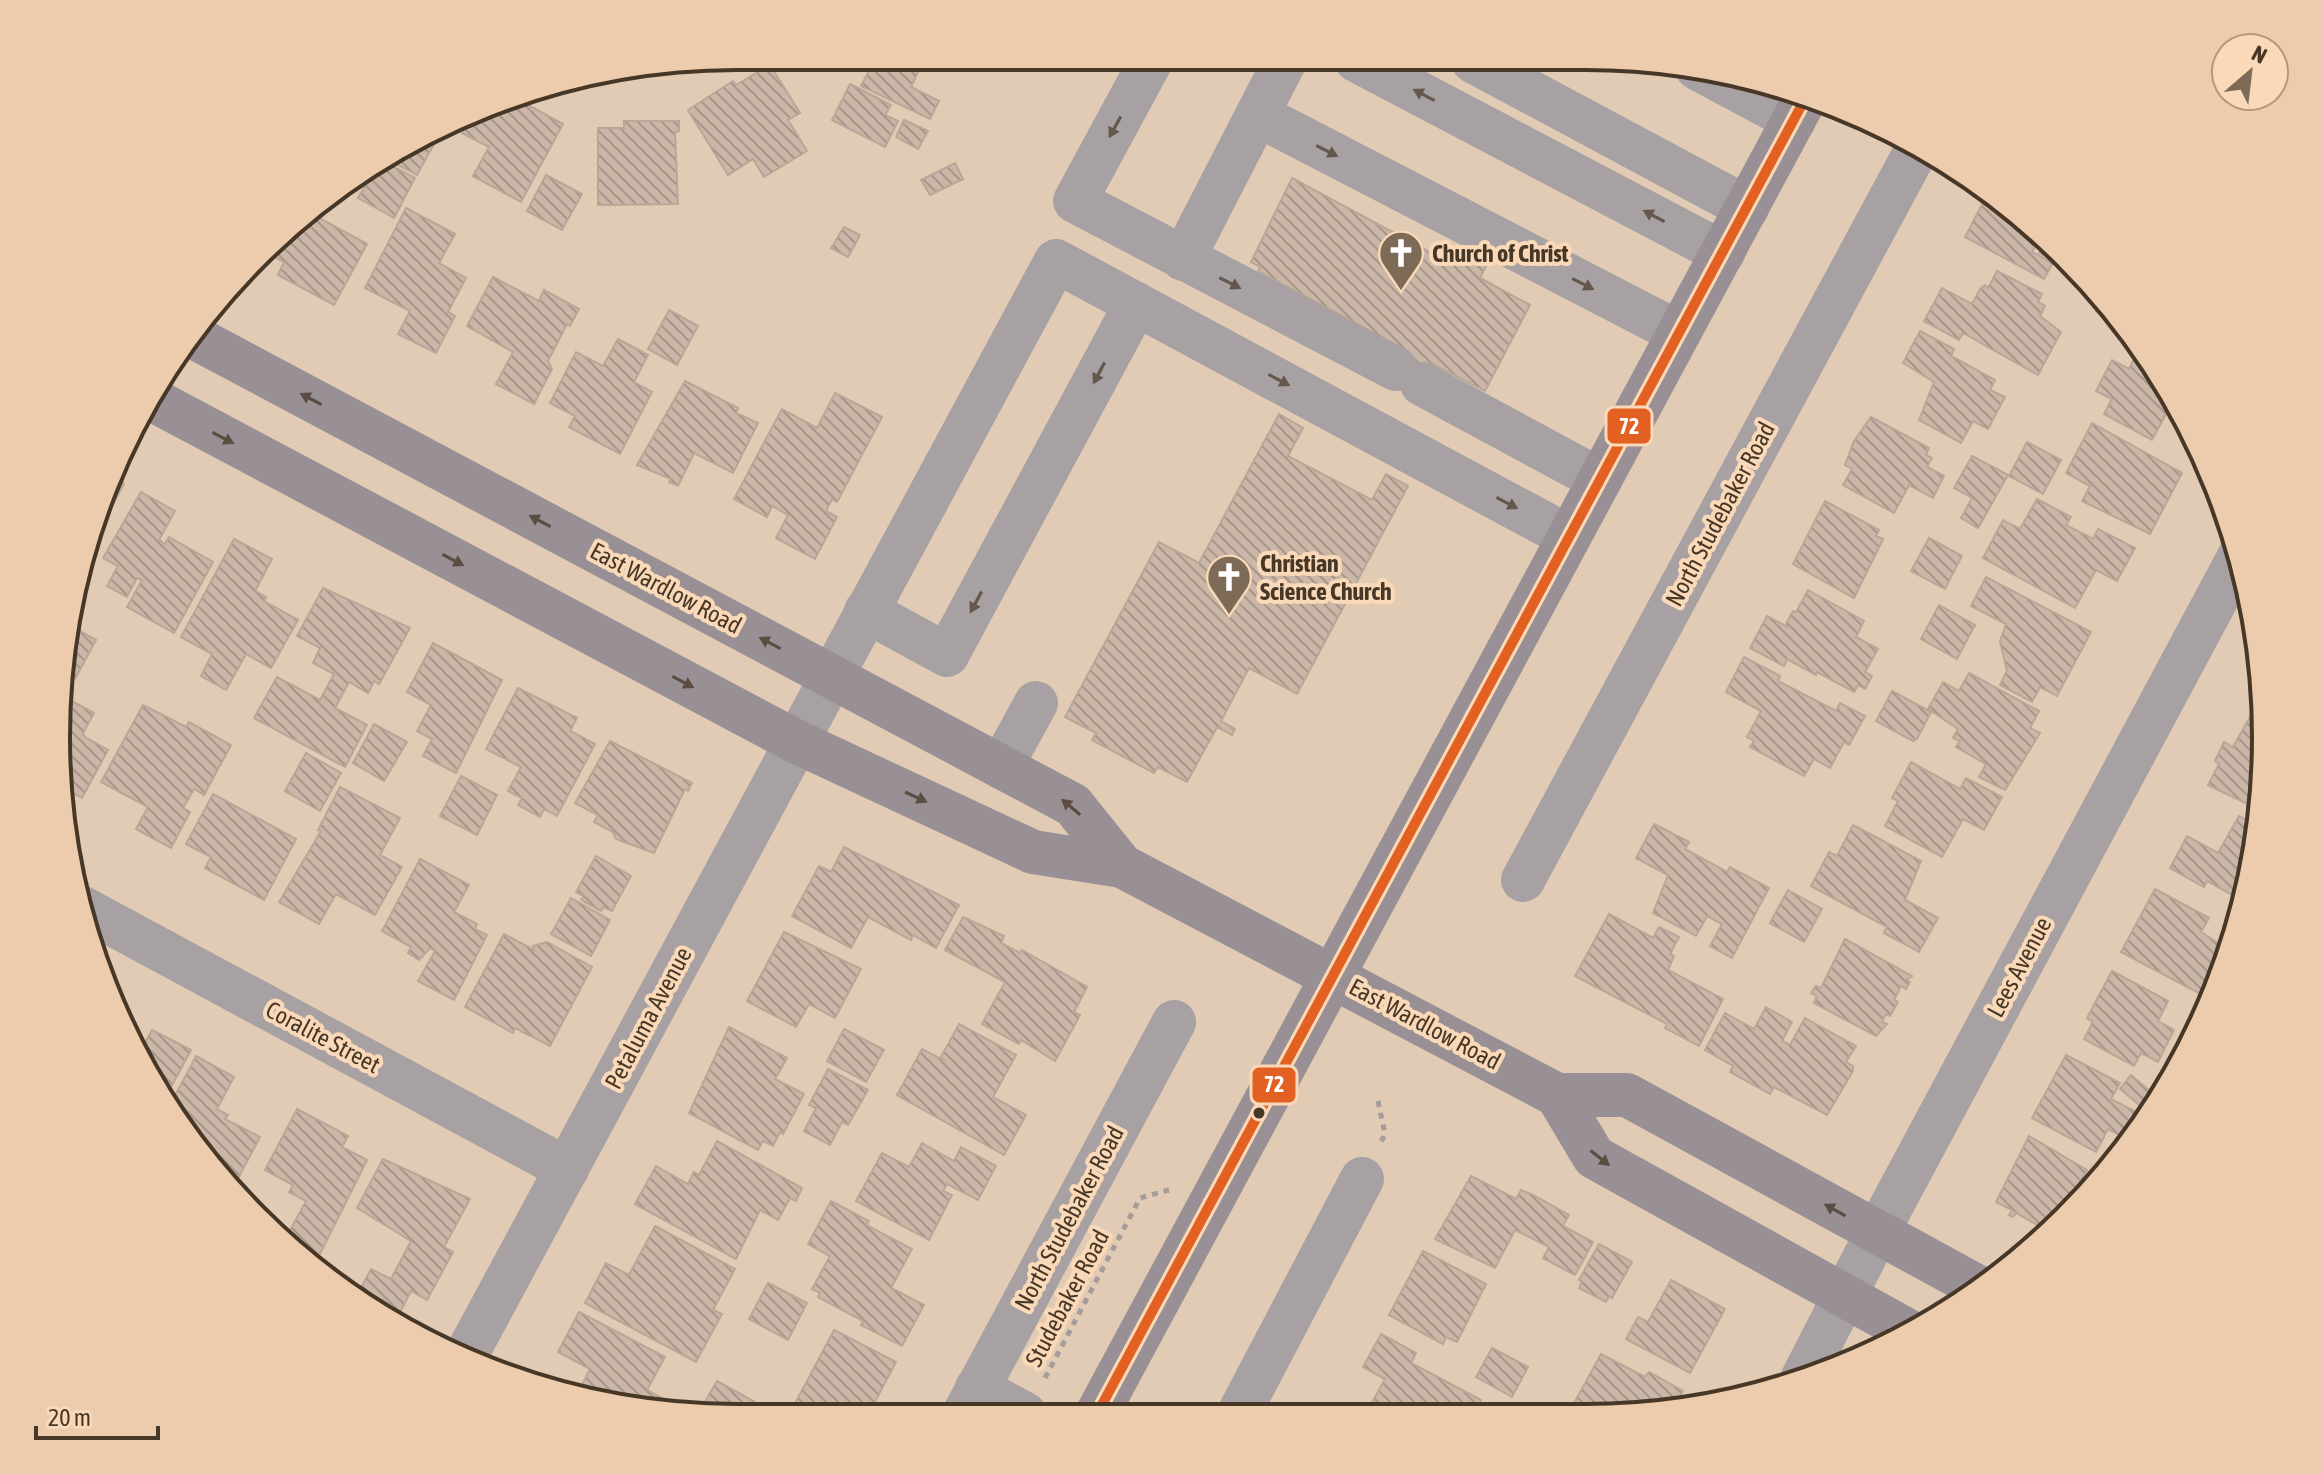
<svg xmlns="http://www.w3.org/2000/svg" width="2322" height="1474" viewBox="0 0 2322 1474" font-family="'Asap Condensed',sans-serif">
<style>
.building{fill:url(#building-back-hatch);stroke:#b9a697;stroke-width:2}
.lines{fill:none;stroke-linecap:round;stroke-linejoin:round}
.path{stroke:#a59d9a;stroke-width:5;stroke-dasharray:6 6;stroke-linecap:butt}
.minor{stroke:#a7a1a3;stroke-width:44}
.major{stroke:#989095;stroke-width:44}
.bus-1-casing{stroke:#fad9b9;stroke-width:16}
.bus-1{stroke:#e16022;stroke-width:10}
.oneway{fill:#64574c}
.oneway2{fill:#5b4d42}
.bus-dot{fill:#473727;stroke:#fad9b9;stroke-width:3}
.labels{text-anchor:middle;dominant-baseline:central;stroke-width:8;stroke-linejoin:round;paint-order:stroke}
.poi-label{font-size:24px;font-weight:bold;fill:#473727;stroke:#fad9b9;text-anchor:start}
.street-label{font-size:24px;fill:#473727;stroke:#fad9b9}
.rim{fill:none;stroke:#473727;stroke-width:4}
.line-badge{stroke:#fad9b9;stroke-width:3}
.badge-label{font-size:22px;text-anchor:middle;font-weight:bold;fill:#fff}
</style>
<defs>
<pattern id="building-back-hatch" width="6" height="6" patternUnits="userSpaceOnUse" patternTransform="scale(2)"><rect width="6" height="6" fill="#cbb7a8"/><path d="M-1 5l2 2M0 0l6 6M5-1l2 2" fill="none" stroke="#a79689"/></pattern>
</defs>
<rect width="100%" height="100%" fill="#e1cbb4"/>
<g class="building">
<polygon points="876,57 896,57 919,70 911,87 939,101 930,119 861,86"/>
<polygon points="770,65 800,113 788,120 807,151 764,177 753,159 728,175 688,110 733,81 736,85"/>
<polygon points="850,84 891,105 885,115 898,121 885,147 832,120"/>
<polygon points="520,92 517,99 563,124 521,202 473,176 489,147 462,133 471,116"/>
<polygon points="904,120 928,131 918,149 896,137"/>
<polygon points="624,121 679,121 679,131 675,132 678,204 598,205 598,128 624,128"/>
<polygon points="435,133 439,135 417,175 385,158"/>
<polygon points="381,160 415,178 394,218 358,198"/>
<polygon points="955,163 963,179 930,195 921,180"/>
<polygon points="546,175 582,194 562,230 527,211"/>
<polygon points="1292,178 1452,264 1466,238 1493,252 1480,278 1530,305 1485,391 1433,364 1419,390 1406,350 1258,271 1260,267 1251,262"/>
<polygon points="1989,191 2041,236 2032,252 2053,263 2044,279 1965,237"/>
<polygon points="406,208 455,234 439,263 466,278 448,312 455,316 436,353 398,334 410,311 365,288"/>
<polygon points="312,214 367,244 334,305 278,275 284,262 269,254"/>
<polygon points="844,227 860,235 848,257 831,248"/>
<polygon points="2046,240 2060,253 2055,261 2039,253"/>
<polygon points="1997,271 2042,294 2038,302 2045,306 2040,316 2061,332 2038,375 1963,333 1959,340 1924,321 1942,288 1972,304 1980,289 1985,285 1988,288"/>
<polygon points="493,277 539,301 544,290 579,309 570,326 567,324 548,361 552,369 534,404 496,384 513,352 467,326"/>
<polygon points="2104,297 2124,326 2096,311"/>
<polygon points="669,310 698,326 677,365 648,349"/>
<polygon points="1920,331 1954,349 1951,356 1995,380 1990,390 2005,397 1988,429 1973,421 1961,443 1919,420 1934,382 1903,363"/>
<polygon points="618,339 648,355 634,382 652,392 620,454 569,427 575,416 550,403 576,352 603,366"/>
<polygon points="2140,348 2178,404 2173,401 2152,440 2104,414 2112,399 2096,391 2112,360 2129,369"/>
<polygon points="685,381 738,408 736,413 758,423 733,473 694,453 678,486 669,482 671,479 637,465"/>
<polygon points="835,393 882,417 837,502 832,499 826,511 837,517 815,559 776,538 788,515 772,506 767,517 734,499 782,409 817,428"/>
<polygon points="1279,414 1303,428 1288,456 1372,500 1386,474 1408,486 1297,694 1249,668 1221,721 1235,729 1232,735 1217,727 1187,782 1158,767 1154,773 1092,740 1096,733 1065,717 1159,542 1199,563"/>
<polygon points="1871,417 1929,448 1926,455 1932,458 1927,467 1944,476 1933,498 1909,485 1894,513 1843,485 1852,469 1845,465 1854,441"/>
<polygon points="2092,423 2182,473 2150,534 2082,501 2090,486 2066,473"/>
<polygon points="2027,442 2061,460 2043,494 2009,476"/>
<polygon points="1972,456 2008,475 1978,528 1961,518 1972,498 1954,488"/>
<polygon points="114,476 124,484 85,555 92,518"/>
<polygon points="141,492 175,511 159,540 165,544 169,537 213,562 174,633 127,607 142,580 137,578 127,597 107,586 118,566 103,558"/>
<polygon points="2037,499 2071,517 2066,525 2093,539 2098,529 2135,548 2117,581 2096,570 2075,608 1983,558 2003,520 2020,529"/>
<polygon points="1825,501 1879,530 1876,536 1883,539 1854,598 1793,564"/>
<polygon points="1929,538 1962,556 1945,589 1911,571"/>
<polygon points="234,539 272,559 255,591 266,597 264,601 298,620 271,668 246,654 226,690 201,676 212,654 181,637"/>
<polygon points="1986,577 2091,632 2057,696 2040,687 2032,702 2000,685 2007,671 2000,641 2006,624 1971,606"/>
<polygon points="323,588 410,628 379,684 374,681 368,693 349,682 335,708 367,725 345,767 254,718 277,677 320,700 334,674 313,663 320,648 297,636"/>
<polygon points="1808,590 1864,621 1856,637 1878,649 1865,672 1872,676 1865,689 1858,685 1854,692 1817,672 1816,675 1787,659 1784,666 1750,648 1767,616 1788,627 1786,624 1793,611 1796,612"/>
<polygon points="1939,605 1975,625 1957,659 1921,639"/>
<polygon points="71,626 96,640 75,679 62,672"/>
<polygon points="433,643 502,680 456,773 423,756 432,739 417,731 431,705 407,692"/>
<polygon points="1744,657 1780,676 1778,681 1836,711 1840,703 1865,716 1849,745 1844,742 1830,768 1814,759 1804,776 1750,747 1754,741 1747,737 1761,711 1726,692"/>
<polygon points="1969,673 2039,711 2030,728 2040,733 2005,790 1979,777 1986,764 1956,747 1960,741 1953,738 1958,729 1928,709 1943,682 1959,691"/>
<polygon points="518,688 577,718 570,731 595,744 557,816 544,809 540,817 518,805 522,798 508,791 521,767 486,749"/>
<polygon points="1892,691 1931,712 1917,739 1913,741 1876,721"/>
<polygon points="62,696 94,713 83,733 85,737 108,750 82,798 67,790 58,697"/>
<polygon points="143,705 186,727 189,722 231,745 204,795 194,789 183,808 190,812 171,848 136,829 148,807 101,782"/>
<polygon points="2251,715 2263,721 2265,782 2260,810 2208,785 2219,764 2215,761 2224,742 2233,747"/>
<polygon points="374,724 407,742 384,781 353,763"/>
<polygon points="610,741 692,783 688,791 685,789 654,853 616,839 613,832 594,822 598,815 575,803"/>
<polygon points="306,753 341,773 320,811 285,791"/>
<polygon points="1911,762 1960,789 1966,778 2002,797 1984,830 1963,819 1942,857 1885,826 1898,801 1892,798"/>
<polygon points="461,776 497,795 477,835 440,816"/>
<polygon points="340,787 400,818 380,855 402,867 375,915 336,894 319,924 279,902 321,831 318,830"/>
<polygon points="213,794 296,839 264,900 205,868 211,857 186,844"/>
<polygon points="2239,816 2257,826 2245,902 2207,881 2204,887 2170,868 2187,836 2218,853"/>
<polygon points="1654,824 1689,842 1685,849 1727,872 1730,867 1769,888 1732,958 1710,946 1722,924 1707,916 1696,936 1653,913 1668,875 1636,858"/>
<polygon points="1853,825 1921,861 1905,900 1938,918 1919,952 1884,933 1887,927 1811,886 1829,852 1837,856"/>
<polygon points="844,847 959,905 936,948 913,935 911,940 868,917 851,948 792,916 819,866 831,872"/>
<polygon points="596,856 631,876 612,911 603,907 601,911 581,900 584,896 576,892"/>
<polygon points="420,859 469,885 454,912 477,924 475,929 487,935 454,1000 418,981 435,951 430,948 419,960 408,953 411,947 382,931"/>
<polygon points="2155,889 2209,918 2201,932 2229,950 2218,978 2206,997 2121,952"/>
<polygon points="1788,890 1822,909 1804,942 1770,923"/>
<polygon points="571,898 610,920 591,956 551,934"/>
<polygon points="1609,914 1653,938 1659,927 1679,937 1670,954 1674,956 1668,970 1723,999 1699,1046 1665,1028 1667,1024 1575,976"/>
<polygon points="963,917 1004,936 1001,943 1020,953 1022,950 1087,987 1074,1012 1080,1015 1055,1061 1021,1040 1019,1044 982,1024 1005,982 945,950"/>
<polygon points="784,932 861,969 835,1018 809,1004 796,1027 747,1001"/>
<polygon points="504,934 534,950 533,946 547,942 592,967 550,1046 515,1028 513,1033 465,1007"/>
<polygon points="1845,939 1912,976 1906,980 1910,982 1906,989 1901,986 1894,1000 1898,1002 1890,1016 1886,1014 1882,1022 1887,1024 1876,1036 1814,1003 1817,996 1811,993 1816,986 1821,988"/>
<polygon points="2112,971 2168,1001 2158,1021 2174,1030 2158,1062 2141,1053 2134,1066 2084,1039 2093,1022 2087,1018"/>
<polygon points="1766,1007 1792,1022 1782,1041 1790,1045 1805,1018 1856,1046 1846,1062 1853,1066 1853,1071 1827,1115 1774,1087 1770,1094 1730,1072 1733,1066 1705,1050 1725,1013 1754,1029"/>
<polygon points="959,1024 1016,1055 993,1097 1026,1115 1004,1155 897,1095 922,1049 945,1061 941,1057"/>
<polygon points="729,1027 787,1058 775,1079 804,1094 783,1134 780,1132 773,1146 763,1141 758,1150 689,1113"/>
<polygon points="844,1029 884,1050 866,1082 827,1061"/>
<polygon points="152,1030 191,1050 164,1100 141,1050"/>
<polygon points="2066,1055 2120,1083 2111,1099 2140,1114 2126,1139 2108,1129 2096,1152 2032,1118"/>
<polygon points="196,1056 234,1077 217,1109 228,1115 225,1119 260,1137 235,1184 168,1109"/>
<polygon points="828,1069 868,1090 848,1125 842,1122 830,1145 804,1131 816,1108 809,1105"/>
<polygon points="2131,1075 2158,1098 2148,1112 2120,1089"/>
<polygon points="297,1109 348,1136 342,1147 367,1160 320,1254 287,1236 306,1201 289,1192 293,1185 265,1170"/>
<polygon points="2029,1136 2087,1170 2050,1232 2016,1213 2013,1217 2009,1215 2012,1210 1996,1202"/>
<polygon points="717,1141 802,1188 796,1201 790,1198 778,1220 760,1210 736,1259 635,1204 656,1166 688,1184 694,1172 699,1175"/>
<polygon points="922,1143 954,1161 961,1147 996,1166 978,1200 947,1184 943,1191 952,1195 929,1240 856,1201 882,1153 909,1167"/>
<polygon points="383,1159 470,1199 444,1247 453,1252 427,1300 411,1291 396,1320 356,1297 371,1269 391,1279 411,1241 357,1208"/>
<polygon points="1471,1176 1516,1199 1521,1190 1533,1195 1569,1215 1563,1226 1593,1242 1575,1275 1543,1258 1549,1247 1515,1230 1495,1268 1435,1239"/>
<polygon points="831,1201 869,1221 866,1225 912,1249 891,1288 924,1305 902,1346 861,1325 863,1321 818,1297 820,1293 812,1289 830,1256 808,1244"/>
<polygon points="655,1226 735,1269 713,1310 722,1314 696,1362 585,1303 606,1263 629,1275"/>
<polygon points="1599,1244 1632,1262 1612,1298 1609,1296 1606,1302 1579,1288 1582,1282 1579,1280"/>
<polygon points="1423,1251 1486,1284 1457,1342 1446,1337 1443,1344 1389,1315"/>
<polygon points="1671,1280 1725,1309 1690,1373 1626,1339 1638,1317 1648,1322"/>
<polygon points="768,1283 807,1303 788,1340 749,1319"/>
<polygon points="579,1312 665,1357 647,1390 669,1402 663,1412 649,1412 578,1393 590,1369 558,1352"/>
<polygon points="834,1330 896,1362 869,1413 790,1413"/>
<polygon points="1381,1334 1416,1353 1411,1363 1481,1400 1473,1416 1365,1415 1385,1379 1363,1367"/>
<polygon points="1492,1348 1528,1367 1512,1397 1476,1377"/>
<polygon points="1601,1354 1645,1377 1649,1372 1683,1391 1673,1409 1630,1417 1567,1416"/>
<polygon points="717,1381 755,1402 749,1413 699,1412"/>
</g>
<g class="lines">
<g class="path">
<polyline points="1378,1101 1385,1134 1381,1142"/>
<polyline points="1045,1378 1140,1198 1169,1190"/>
</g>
<g class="minor">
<polyline points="1152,59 1075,201 1396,369"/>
<polyline points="1356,60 1723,253"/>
<polyline points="1473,61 1747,208"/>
<polyline points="1697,68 1794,120"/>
<polyline points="1258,115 1679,333"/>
<polyline points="1183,259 1286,59"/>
<polyline points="1422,384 1600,480"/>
<polyline points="866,611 947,655 1136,304"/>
<polyline points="1001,767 1036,703"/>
<polyline points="1523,880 1917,149"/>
<polyline points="79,906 567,1169"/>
<polyline points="464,1359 1056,261 1569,537"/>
<polyline points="1802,1379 1877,1233 2239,557"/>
<polyline points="977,1388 1025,1414"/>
<polyline points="964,1414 1174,1022"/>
<polyline points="1238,1415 1362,1179"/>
</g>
<g class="major">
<polyline points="190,335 1073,805 1122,866"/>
<polyline points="155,401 795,741 1033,852 1122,866 1557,1095 1627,1095 1978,1287"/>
<polyline points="1557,1095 1594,1157 1910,1332"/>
<polyline points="1097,1414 1806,97"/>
</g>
<g class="bus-1-casing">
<polyline id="bus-1" points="1097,1414 1806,97"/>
</g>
<use href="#bus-1" class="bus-1"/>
</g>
<defs><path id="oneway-solid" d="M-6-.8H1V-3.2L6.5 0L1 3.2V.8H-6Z" transform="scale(2)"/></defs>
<g class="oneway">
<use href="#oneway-solid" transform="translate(1424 95) rotate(-152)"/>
<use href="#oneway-solid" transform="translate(1115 127) rotate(119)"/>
<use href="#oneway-solid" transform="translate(1327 151) rotate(27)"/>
<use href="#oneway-solid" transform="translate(1654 216) rotate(-152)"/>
<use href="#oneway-solid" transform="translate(1230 283) rotate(27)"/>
<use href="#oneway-solid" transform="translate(1583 284) rotate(27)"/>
<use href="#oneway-solid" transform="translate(1099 373) rotate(118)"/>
<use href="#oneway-solid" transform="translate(1279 380) rotate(28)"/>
<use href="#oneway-solid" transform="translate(1507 503) rotate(28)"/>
<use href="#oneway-solid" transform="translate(976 602) rotate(118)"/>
</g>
<g class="oneway2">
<use href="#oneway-solid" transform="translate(311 399) rotate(-152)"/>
<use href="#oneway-solid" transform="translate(223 438) rotate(28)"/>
<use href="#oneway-solid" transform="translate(540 521) rotate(-152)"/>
<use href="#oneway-solid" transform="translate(453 560) rotate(28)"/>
<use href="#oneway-solid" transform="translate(770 643) rotate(-152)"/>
<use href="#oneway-solid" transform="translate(683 682) rotate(28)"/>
<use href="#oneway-solid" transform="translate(916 797) rotate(25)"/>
<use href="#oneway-solid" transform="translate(1071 807) rotate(-140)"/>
<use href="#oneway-solid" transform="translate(1600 1158) rotate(38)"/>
<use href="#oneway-solid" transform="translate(1835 1210) rotate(-151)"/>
</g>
<defs>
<g id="church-pin" transform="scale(2.3)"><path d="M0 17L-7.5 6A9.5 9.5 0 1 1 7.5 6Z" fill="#7d6b58" stroke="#fad9b9"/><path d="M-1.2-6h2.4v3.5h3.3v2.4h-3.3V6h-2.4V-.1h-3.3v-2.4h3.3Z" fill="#fff"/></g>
</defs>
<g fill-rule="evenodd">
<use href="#church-pin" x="1401" y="253"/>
<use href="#church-pin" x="1229" y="577"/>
</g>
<circle class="bus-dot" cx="1259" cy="1113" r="7"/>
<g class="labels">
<g class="poi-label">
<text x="1432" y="253">Church of Christ</text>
<text x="1260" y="563">Christian<tspan x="1260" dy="28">Science Church</tspan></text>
</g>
<g class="street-label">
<text transform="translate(1720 514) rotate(-62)">North Studebaker Road</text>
<text transform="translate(666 588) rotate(28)">East Wardlow Road</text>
<text transform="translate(2019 967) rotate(-62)">Lees Avenue</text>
<text transform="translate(648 1018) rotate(-62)">Petaluma Avenue</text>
<text transform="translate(1425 1024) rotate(28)">East Wardlow Road</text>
<text transform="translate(323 1037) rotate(28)">Coralite Street</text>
<text transform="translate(1069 1218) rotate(-62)">North Studebaker Road</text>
<text transform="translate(1067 1298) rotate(-62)">Studebaker Road</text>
</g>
</g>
<path d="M0 0H2322V1474H0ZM737 70H1585A667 667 0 0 1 2252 737V737A667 667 0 0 1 1585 1404H737A667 667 0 0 1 70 737V737A667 667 0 0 1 737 70Z" fill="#ecccad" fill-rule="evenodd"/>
<path class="rim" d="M737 70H1585A667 667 0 0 1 2252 737V737A667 667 0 0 1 1585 1404H737A667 667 0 0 1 70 737V737A667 667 0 0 1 737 70Z"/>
<g class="line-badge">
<rect x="1606" y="407" width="46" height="38" rx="8" fill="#e16022"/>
<rect x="1251" y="1066" width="46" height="38" rx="8" fill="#e16022"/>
</g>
<g class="badge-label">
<text x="1629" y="434">72</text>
<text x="1274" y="1092">72</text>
</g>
<g transform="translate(2250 72) rotate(28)"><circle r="38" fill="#fad9b9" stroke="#b2987f" stroke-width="2"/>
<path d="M0-6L14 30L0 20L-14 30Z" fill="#7d6b58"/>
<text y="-12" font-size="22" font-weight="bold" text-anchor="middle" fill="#473727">N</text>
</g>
<path d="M36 1426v12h122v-12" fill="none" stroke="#473727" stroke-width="4"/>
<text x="48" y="1426" font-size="24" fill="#473727" stroke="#fad9b9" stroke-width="6" paint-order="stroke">20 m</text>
</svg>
